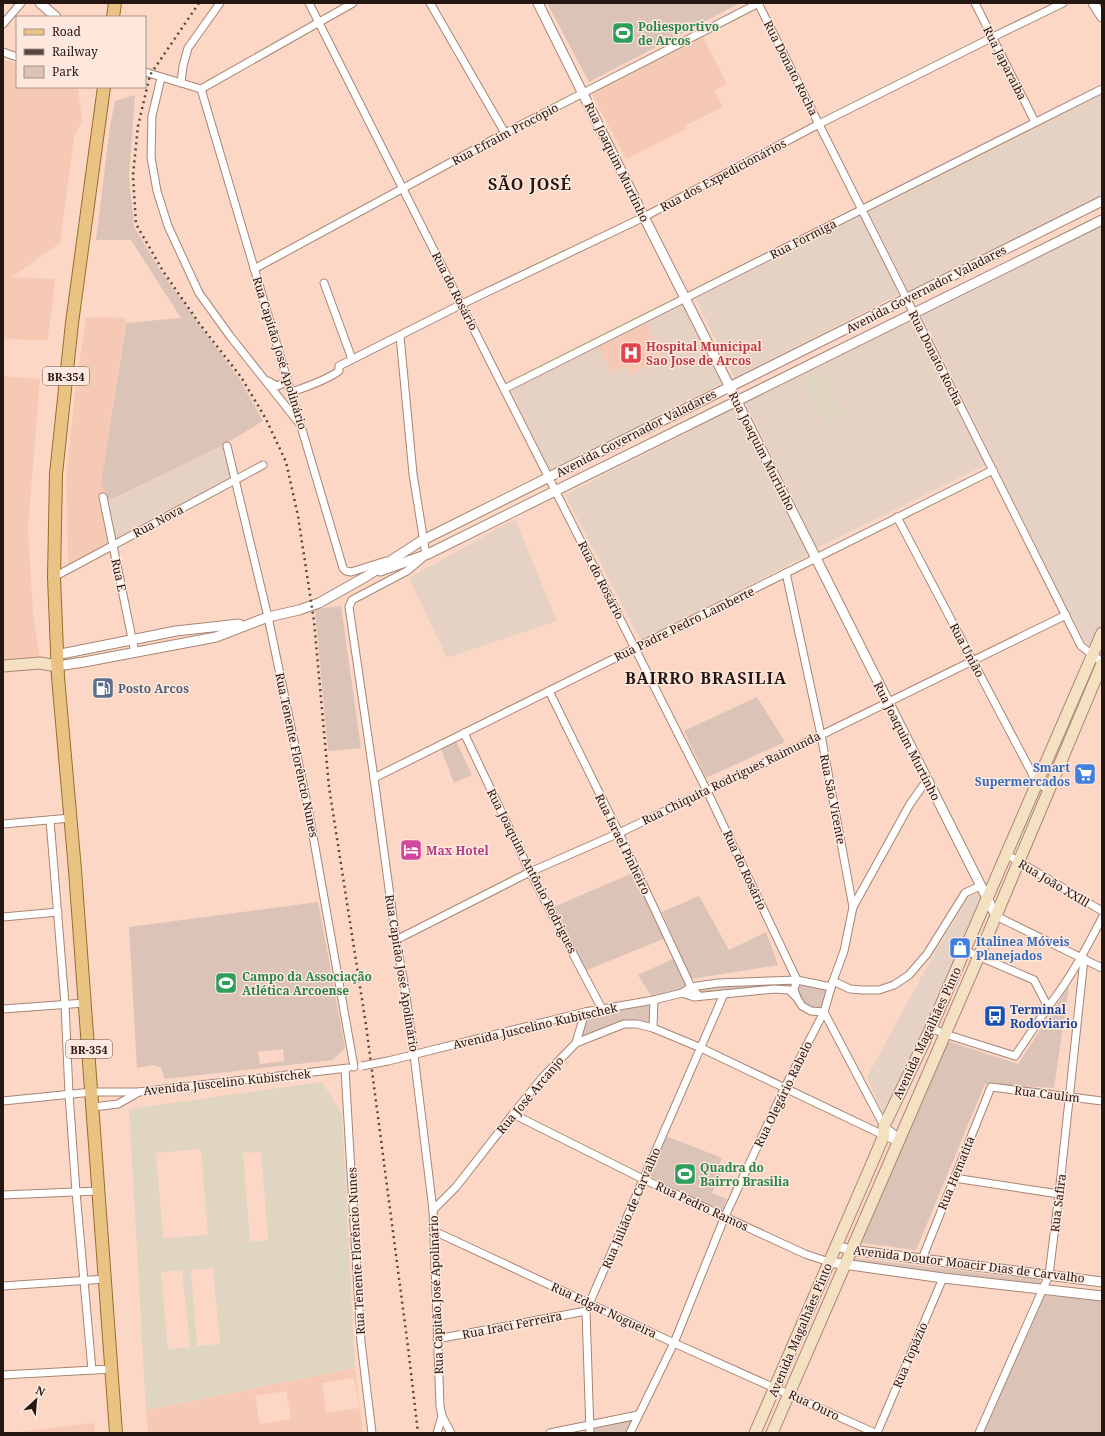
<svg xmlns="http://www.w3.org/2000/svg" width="1105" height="1436" viewBox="0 0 1105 1436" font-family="'Noto Serif',serif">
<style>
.commercial{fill:#e6d2c4}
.built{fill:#f6c9b4;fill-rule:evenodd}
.education{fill:#dfd5c1;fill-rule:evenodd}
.green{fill:#dbc3b7;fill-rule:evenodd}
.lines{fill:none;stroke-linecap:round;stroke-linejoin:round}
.minor-casing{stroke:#a78574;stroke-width:9}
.tertiary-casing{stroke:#a78574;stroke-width:11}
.secondary-casing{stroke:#a78574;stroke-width:13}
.primary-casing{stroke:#9a6d26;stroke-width:14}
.minor{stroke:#fff;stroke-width:7}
.tertiary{stroke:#fff;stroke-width:9}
.secondary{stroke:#f4e1c2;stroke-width:11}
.primary{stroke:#e9c384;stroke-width:12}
.rail{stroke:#58453c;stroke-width:2.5;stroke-dasharray:2 4;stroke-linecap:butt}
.minor-bridge-casing{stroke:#a78574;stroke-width:9;stroke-linecap:butt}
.minor-bridge{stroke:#fff;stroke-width:7}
.labels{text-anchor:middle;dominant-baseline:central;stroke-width:3;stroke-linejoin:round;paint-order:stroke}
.shield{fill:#ffe8dd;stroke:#66564e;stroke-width:1}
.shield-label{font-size:11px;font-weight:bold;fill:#241711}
.leisure-label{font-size:12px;font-weight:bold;fill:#27864d;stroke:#ffe8dd;text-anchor:start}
.street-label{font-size:12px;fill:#241711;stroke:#ffe8dd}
.health-label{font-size:12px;font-weight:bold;fill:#be3a42;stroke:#ffe8dd;text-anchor:start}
.service-label{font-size:12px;font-weight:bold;fill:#4e5e75;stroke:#ffe8dd;text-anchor:start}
.shop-label{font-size:12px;font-weight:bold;fill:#366cbe;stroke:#ffe8dd;text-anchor:end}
.hotel-label{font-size:12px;font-weight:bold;fill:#b23c85;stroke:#ffe8dd;text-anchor:start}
.transit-label{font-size:12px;font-weight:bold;fill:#164399;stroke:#ffe8dd;text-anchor:start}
.district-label{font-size:16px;font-weight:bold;letter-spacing:1px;fill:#241711;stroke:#ffe8dd}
</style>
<rect width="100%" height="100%" fill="#fdd7c5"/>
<g class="commercial">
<polygon points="1102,93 1102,196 909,292 867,209"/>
<polygon points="861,214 899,294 735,379 695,298"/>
<polygon points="1102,224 1102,622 1092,646 1087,645 1068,610 921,315"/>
<polygon points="682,303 723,383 551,472 511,391"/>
<polygon points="912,318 986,465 817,548 744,400"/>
<polygon points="734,408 810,554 641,641 565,495"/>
<polygon points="223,445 234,478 115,539 108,498 110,500"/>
<polygon points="515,519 557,621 447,658 409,578"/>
<polygon points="977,893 982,899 884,1117 867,1077 936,950 968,898"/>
</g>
<g class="built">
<polygon points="703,37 727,84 714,91 723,107 685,126 686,129 626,159 591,92"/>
<polygon points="3,60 17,64 17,87 78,87 82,120 74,138 60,243 12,277 55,279 52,311 47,340 3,339"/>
<polygon points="86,317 126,318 101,483 106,494 98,497 110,542 68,566 66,479 75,392"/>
<polygon points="647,323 664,358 630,375 625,366 611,373 598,347"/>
<polygon points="3,376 40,379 28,528 33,612 40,660 3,662"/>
<path d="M355,1368L363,1433H148L146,1410ZM354,1378L359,1408L326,1413L322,1383ZM286,1391L291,1419L260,1424L255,1396Z"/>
<polygon points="94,1423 95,1433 10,1433"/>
</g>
<g class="education">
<polygon points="823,371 845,415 825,425 802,381"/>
<path d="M322,1082L342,1114L355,1368L146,1410L129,1109ZM201,1149L208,1235L163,1238L156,1153ZM261,1152L268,1240L250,1242L243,1153ZM213,1268L220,1344L197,1346L191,1270ZM182,1270L190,1347L168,1349L161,1272Z"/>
</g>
<g class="green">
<polygon points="547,3 740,3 589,82"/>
<polygon points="135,95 129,176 134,227 162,273 240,380 263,421 223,445 110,500 108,498 101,483 126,323 181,318 131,240 96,240 110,126 115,101"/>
<polygon points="341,606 361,748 328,751 315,609"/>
<polygon points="757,697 785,742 706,778 684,731"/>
<polygon points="456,741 472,775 454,783 441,749"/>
<polygon points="637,871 668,937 582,972 549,909"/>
<polygon points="699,896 729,950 766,932 778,965 691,979 662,912"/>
<path d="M318,902L345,1048L333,1060L165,1079L161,1068L154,1065L137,1068L129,927ZM283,1049L284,1061L260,1064L258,1052Z"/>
<polygon points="677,957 691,987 654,1000 653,1028 635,1024 576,1043 585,1012 654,1000 638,975"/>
<polygon points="797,980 831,987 824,1012 811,1011 797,998"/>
<polygon points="795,982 792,988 788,989 699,994 694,988 721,984"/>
<polygon points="1069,986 1054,1088 985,1084 916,1250 855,1242 947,1041 1018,1064"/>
<polygon points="666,1136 722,1158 718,1169 722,1171 712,1193 727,1199 722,1212 649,1176"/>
<polygon points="854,1258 1040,1280 1039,1287 852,1263"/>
<polygon points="1043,1295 1102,1300 1102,1433 983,1433"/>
<polygon points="638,1415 630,1433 589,1433 589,1425"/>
</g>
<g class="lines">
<g class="minor-casing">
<g id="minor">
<polyline points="309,3 707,791 797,980 794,989 797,998 802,1006 811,1011 824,1012 884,1126 900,1139"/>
<polyline points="430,3 505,133"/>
<polyline points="758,3 1081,646 1102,662"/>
<polyline points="975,3 1035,122"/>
<polyline points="3,24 21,3"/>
<polyline points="3,52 17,57"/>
<polyline points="145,72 201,89 353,3"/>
<polyline points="161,78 152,116 151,157 157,191 168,226 199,293 230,336 299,423"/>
<polyline points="181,83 183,66 188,48 220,3"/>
<polyline points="201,89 343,568 346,571 351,572 386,561"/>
<polyline points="254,269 505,133 759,3"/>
<polyline points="324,283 352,359"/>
<polyline points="400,336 413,474 426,555 407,571 352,600 349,607 374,778 396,940 405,989 414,1055 433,1210 440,1406 442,1416 451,1433"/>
<polyline points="268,381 277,386 284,383 287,378"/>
<polyline points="504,389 1102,89"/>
<path d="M292,392C308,386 325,381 339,371V366L462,304L644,217L819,124L993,37L1063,3"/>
<polyline points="227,446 268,617 309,813 354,1067"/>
<polyline points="103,497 135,653"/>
<polyline points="897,517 1037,783 1049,790"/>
<polyline points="786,573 821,735 853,907"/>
<polyline points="54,577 263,465"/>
<polyline points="549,691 619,833 691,987 699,996"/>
<polyline points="464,733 530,872 602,1009"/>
<polyline points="374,778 993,470"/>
<polyline points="50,820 65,1004 69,1094 76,1192 92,1370"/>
<polyline points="3,824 71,818"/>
<polyline points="1006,854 1102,911"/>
<polyline points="996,916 1102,968"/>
<polyline points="3,917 58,912"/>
<polyline points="396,940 530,872 619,833 707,791 1066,615"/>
<polyline points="682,993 694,997 775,989 789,990 796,997"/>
<polyline points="654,1000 653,1028 701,1048 898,1142"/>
<path d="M1048,1007C1070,979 1086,949 1102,918"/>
<polyline points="3,1009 85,1003"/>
<polyline points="931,1028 945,1034 1015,1056 1048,1007 1034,980 964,950"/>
<polyline points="576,1043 585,1012"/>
<polyline points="388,1061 585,1012 654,1000 682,993 691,987 718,983 797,980 831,987 833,981 850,989 863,990 879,990 894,985 909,975 927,954 965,893 980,886"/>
<polyline points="345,1069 361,1342 372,1433"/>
<polyline points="3,1101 92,1092 139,1092 348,1068"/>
<polyline points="93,1107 118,1104 139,1092"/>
<polyline points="513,1114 643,1179 805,1254 829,1262"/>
<polyline points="954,1178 1059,1194"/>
<polyline points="3,1195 98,1191"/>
<polyline points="433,1210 456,1187 513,1114 542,1078 576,1043 624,1024 637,1024 653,1028"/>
<polyline points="434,1231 674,1343 875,1433"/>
<polyline points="922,1259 991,1087 1102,1101"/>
<polyline points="3,1286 105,1279"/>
<polyline points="437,1339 586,1311"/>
<polyline points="3,1375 112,1369"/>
<polyline points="437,1433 442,1416"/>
<polyline points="550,1433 638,1415"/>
<polyline points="590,1433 586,1311 724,994"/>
<polyline points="630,1433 674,1343 725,1216 785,1087 824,1012 833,981 844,951 853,907 910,804 927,780"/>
<polyline points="877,1433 943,1278"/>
<polyline points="979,1433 1049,1275 1059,1194 1084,959"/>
</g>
</g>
<g class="tertiary-casing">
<g id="tertiary">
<polyline points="40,3 56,17"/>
<polyline points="538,3 644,217 685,298 996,916"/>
<polyline points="1093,3 1102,17"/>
<polyline points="380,571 428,554 1102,220"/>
<polyline points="56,655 176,631 239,624"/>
<polyline points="57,666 84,662 216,637 268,617 299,610 319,603 367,576 421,541 1102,201"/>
<polyline points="836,1246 851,1250 1102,1282"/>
<polyline points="829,1262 943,1278 1102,1296"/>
</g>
</g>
<g class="secondary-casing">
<g id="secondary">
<polyline points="3,666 40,663 57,666"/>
<polyline points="755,1433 870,1168 884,1135 884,1126 931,1028 1102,633"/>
<polyline points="772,1433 979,956 1102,664"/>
</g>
</g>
<g class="primary-casing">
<g id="primary">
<polyline points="113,17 115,3"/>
<polyline points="104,87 72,323 56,474 54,577 58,677 75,870 116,1433"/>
</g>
</g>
<use href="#minor" class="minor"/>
<use href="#tertiary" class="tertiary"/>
<use href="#secondary" class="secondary"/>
<use href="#primary" class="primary"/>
<polyline class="rail" points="199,3 150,75 138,126 133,175 136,224 163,271 199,323 241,377 266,419 286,462 298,516 314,621 329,787 366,1025 408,1347 418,1433"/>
<g class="minor-bridge-casing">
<polyline id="minor-bridge" points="362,1066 388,1061"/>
</g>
<use href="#minor-bridge" class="minor-bridge"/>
</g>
<defs>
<g id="stadium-square" transform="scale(1.15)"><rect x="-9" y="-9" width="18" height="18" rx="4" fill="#2e9e5b" stroke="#ffe8dd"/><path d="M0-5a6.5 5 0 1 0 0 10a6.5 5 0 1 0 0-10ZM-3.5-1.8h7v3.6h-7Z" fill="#fff"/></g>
<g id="hospital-square" transform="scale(1.15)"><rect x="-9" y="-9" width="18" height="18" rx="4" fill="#e0444e" stroke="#ffe8dd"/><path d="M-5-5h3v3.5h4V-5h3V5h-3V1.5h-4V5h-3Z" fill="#fff"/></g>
<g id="fuel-square" transform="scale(1.15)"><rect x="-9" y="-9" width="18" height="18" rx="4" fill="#5c6f8a" stroke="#ffe8dd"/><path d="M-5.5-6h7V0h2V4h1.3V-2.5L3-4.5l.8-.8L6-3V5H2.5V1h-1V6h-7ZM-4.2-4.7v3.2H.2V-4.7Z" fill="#fff"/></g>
<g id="supermarket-square" transform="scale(1.15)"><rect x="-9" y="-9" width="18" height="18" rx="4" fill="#3f7fe0" stroke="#ffe8dd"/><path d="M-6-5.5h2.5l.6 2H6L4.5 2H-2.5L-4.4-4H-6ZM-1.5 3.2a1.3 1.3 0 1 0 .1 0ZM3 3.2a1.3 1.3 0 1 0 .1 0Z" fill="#fff"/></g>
<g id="hotel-square" transform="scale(1.15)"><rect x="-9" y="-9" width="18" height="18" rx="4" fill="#d1479c" stroke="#ffe8dd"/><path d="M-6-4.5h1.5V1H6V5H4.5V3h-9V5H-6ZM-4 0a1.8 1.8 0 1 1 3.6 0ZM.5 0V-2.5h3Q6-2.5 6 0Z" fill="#fff"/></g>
<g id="shop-square" transform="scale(1.15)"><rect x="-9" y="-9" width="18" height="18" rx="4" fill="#3f7fe0" stroke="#ffe8dd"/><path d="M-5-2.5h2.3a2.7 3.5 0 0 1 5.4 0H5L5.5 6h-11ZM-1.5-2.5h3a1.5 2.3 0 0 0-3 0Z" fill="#fff"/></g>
<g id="bus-square" transform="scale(1.15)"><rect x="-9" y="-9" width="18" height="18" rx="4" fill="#1a4fb4" stroke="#ffe8dd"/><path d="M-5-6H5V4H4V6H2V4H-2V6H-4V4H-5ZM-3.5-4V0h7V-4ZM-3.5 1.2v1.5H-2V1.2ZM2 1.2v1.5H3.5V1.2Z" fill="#fff"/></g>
</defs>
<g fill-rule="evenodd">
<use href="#stadium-square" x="623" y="33"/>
<use href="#hospital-square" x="631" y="353"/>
<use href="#fuel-square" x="103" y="688"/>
<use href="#supermarket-square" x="1085" y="774"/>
<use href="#hotel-square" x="411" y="850"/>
<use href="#shop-square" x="960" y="948"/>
<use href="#stadium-square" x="226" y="983"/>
<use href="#bus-square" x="995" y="1016"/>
<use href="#stadium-square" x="685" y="1174"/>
</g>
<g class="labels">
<g class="shield">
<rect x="43" y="367" width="46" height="18" rx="3"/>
<rect x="66" y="1040" width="46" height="18" rx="3"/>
</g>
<g class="shield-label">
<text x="66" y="376">BR-354</text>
<text x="89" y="1049">BR-354</text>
</g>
<g class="leisure-label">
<text x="638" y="26">Poliesportivo<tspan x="638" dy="14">de Arcos</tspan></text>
<text x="242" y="976">Campo da Associação<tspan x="242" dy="14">Atlética Arcoense</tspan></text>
<text x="700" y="1167">Quadra do<tspan x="700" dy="14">Bairro Brasilia</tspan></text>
</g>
<g class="street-label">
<text transform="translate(1005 63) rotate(63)">Rua Japaraiba</text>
<text transform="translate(791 68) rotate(63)">Rua Donato Rocha</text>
<text transform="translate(505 134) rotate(-28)">Rua Efraim Procópio</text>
<text transform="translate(617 162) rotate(64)">Rua Joaquim Murtinho</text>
<text transform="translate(723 175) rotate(-28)">Rua dos Expedicionários</text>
<text transform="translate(803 239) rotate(-27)">Rua Formiga</text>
<text transform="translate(926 289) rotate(-27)">Avenida Governador Valadares</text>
<text transform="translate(455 291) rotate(63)">Rua do Rosário</text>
<text transform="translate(280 353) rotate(73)">Rua Capitão José Apolinário</text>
<text transform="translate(936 358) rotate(63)">Rua Donato Rocha</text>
<text transform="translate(636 433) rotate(-27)">Avenida Governador Valadares</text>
<text transform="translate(762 451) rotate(63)">Rua Joaquim Murtinho</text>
<text transform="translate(158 521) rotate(-28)">Rua Nova</text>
<text transform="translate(119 575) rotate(78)">Rua E</text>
<text transform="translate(601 580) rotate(63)">Rua do Rosário</text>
<text transform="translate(684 624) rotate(-26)">Rua Padre Pedro Lamberte</text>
<text transform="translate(967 650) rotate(62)">Rua União</text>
<text transform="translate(907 741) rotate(63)">Rua Joaquim Murtinho</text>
<text transform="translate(297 755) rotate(78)">Rua Tenente Florêncio Nunes</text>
<text transform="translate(731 778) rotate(-26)">Rua Chiquita Rodrigues Raimunda</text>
<text transform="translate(833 799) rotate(79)">Rua São Vicente</text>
<text transform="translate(623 844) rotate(64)">Rua Israel Pinheiro</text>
<text transform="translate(745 870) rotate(65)">Rua do Rosário</text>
<text transform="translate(532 871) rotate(63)">Rua Joaquim Antônio Rodrigues</text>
<text transform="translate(1054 883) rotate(31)">Rua João XXlll</text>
<text transform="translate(402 973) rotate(81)">Rua Capitão José Apolinário</text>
<text transform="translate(535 1026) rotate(-13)">Avenida Juscelino Kubitschek</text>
<text transform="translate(927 1033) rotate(-65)">Avenida Magalhães Pinto</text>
<text transform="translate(227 1082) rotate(-6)">Avenida Juscelino Kubistchek</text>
<text transform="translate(783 1094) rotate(-64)">Rua Olegário Rabelo</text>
<text transform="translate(1047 1094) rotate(7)">Rua Caulim</text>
<text transform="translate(530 1095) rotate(-50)">Rua José Arcanjo</text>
<text transform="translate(956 1173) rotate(-68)">Rua Hematita</text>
<text transform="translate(1058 1203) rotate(-83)">Rua Safira</text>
<text transform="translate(702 1206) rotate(25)">Rua Pedro Ramos</text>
<text transform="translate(631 1208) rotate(-67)">Rua Julião de Carvalho</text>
<text transform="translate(356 1251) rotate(-93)">Rua Tenente Florêncio Nunes</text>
<text transform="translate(969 1264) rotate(7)">Avenida Doutor Moacir Dias de Carvalho</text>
<text transform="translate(436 1295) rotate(-92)">Rua Capitão José Apolinário</text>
<text transform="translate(604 1310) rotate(25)">Rua Edgar Nogueira</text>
<text transform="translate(512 1325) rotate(-11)">Rua Iraci Ferreira</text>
<text transform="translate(800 1330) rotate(-67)">Avenida Magalhães Pinto</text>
<text transform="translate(910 1355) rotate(-67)">Rua Topázio</text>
<text transform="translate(814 1405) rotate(25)">Rua Ouro</text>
</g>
<g class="health-label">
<text x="646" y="346">Hospital Municipal<tspan x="646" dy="14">Sao Jose de Arcos</tspan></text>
</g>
<g class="service-label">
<text x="118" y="688">Posto Arcos</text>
</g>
<g class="shop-label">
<text x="1070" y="767">Smart<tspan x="1070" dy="14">Supermercados</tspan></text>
<text x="976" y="941" text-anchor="start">Italinea Móveis<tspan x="976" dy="14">Planejados</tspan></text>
</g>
<g class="hotel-label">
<text x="426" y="850">Max Hotel</text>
</g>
<g class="transit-label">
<text x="1010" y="1009">Terminal<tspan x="1010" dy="14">Rodoviario</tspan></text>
</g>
<g class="district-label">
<text x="530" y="184">SÃO JOSÉ</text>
<text x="706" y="678">BAIRRO BRASILIA</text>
</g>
</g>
<rect width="1105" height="1436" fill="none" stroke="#241711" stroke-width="8"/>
<rect x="16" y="16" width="130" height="72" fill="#ffe8dd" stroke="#a7948b"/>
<rect x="24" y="29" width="20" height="6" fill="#e9c384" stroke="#a7948b"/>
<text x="52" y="36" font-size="12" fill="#241711">Road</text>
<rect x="24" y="49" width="20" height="6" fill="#58453c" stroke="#a7948b"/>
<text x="52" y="56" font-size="12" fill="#241711">Railway</text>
<rect x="24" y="66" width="20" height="12" fill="#dbc3b7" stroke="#a7948b"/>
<text x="52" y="76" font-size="12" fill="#241711">Park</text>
<g transform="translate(36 1400) rotate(26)" stroke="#ffe8dd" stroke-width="3" paint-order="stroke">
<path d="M0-3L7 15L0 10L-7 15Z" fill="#241711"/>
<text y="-6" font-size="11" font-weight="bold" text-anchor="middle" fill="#241711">N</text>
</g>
</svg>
